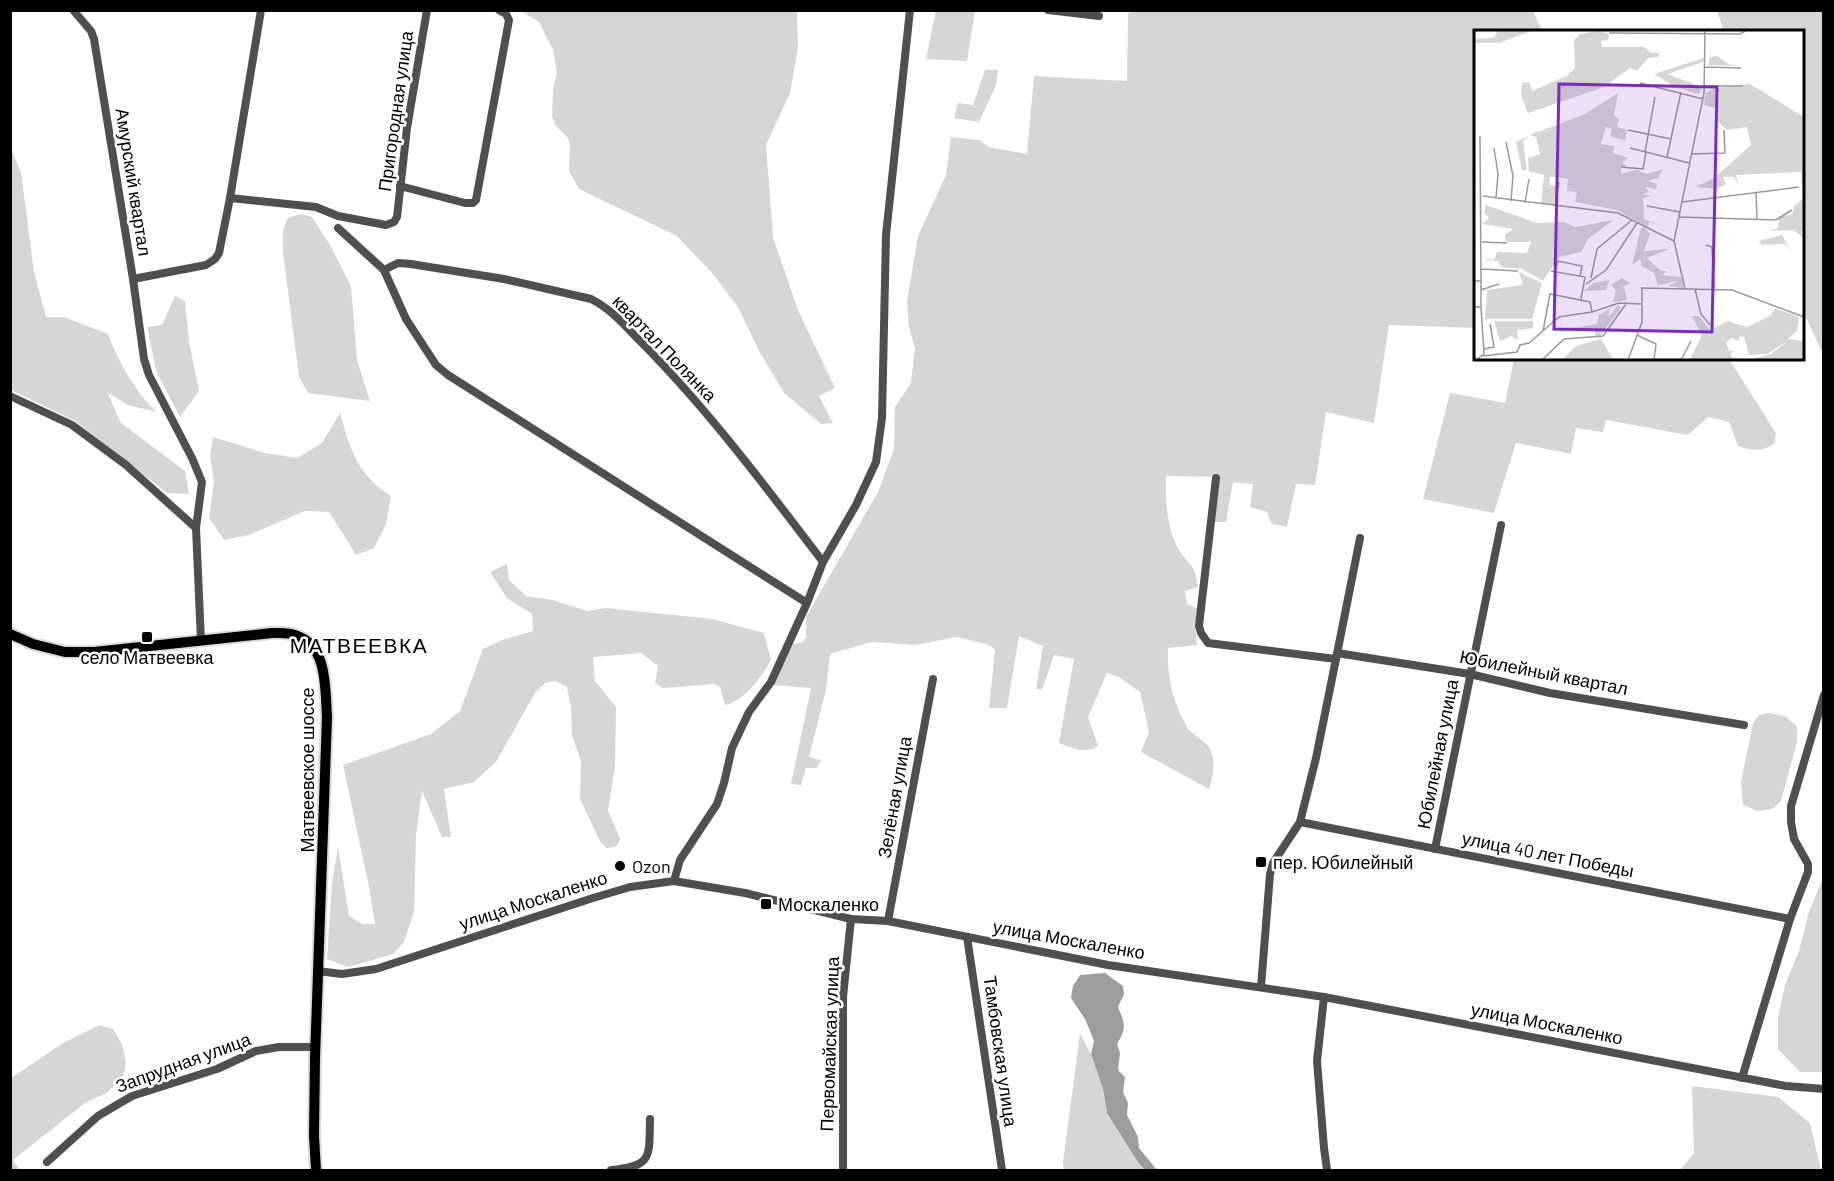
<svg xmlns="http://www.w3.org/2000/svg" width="1834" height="1181" viewBox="0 0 1834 1181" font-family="Barlow,sans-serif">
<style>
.green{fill:#d6d6d6}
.water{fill:#9d9d9d}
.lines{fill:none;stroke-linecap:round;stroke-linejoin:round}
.major-casing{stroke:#dbdbdb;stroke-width:14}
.minor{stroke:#4f4f4f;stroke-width:8}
.major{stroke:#000;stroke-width:10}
.poi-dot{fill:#000;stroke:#fff;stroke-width:2}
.labels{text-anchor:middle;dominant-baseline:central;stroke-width:5;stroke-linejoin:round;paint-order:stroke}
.street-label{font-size:18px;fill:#000;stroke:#fff}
.poi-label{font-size:18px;fill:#000;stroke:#fff;text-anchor:start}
.quarter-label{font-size:21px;letter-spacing:1.5px;fill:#000;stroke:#fff}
.inset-road{fill:none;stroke:#999;stroke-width:1.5}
.view{fill:#7b2cbf;fill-opacity:0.15;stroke:#7b2cbf;stroke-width:3}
.inset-edge{fill:none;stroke:#000;stroke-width:3}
</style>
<rect width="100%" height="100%" fill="#fff"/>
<g class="green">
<polygon points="936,10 975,11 967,61 926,59"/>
<polygon points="521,11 797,11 798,48 790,93 766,145 773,237 798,310 835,388 819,396 833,423 821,424 784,393 758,349 738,307 712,273 677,236 579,189 569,171 570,146 568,138 555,125 552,116 553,89 557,73 553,50 539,22"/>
<path d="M1140,11H1533L1542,31L1476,32L1475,328L1389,325L1374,423L1326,412L1315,485L1296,484L1287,527L1272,524L1267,512L1250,507L1253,484L1233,482L1226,522H1213L1218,477L1166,476C1165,499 1167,530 1179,550C1191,568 1195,563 1198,587L1185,591L1187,604L1198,609L1195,625L1197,645L1168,648C1167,676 1172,700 1186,725C1189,732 1197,736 1203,741C1218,752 1214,773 1209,789L1141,752L1149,732L1140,692L1119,677L1107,673L1088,717L1098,746C1085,755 1072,748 1059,743L1074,659L1054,655L1042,690L1036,689L1043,646L1019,636L1007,708H989L995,650L989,645L957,637L915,645L872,642L830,654L826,690L809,757L821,760L817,768H806L801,785L791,784L811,688L772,685L793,644L801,643L806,638V617L878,492L894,449L895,407L911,383L915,348L909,327L907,301L918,236L946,175L951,137L980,140L988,147L1027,154L1034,76L1127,81L1128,13Z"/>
<polygon points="1717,11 1823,11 1823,354 1803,311 1802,32 1724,31"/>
<polygon points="985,70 998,70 996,85 979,122 954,118 958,103 973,105"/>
<path d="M10,147L21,172L34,272L46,317H64L108,334C119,363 134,390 156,412L128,405L108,393L120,422L185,471L189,494L167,493L75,421L11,390Z"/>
<polygon points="300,214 312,217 330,245 351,286 357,360 370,401 308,393 299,377 283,252 283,230 288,218"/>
<polygon points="175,296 185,301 189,342 199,391 180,417 156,371 147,327 162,325"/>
<path d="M1514,359H1729L1776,433L1774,444C1761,452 1752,451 1738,446L1729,422L1708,417L1688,435L1606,420L1603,432L1576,428L1571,454L1516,443L1494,513L1423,499L1450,393L1505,403Z"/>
<path d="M340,413C351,451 357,474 391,496L386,524L374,548L356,555L329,512L305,511L249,535L224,540L209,518L214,482L210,456L213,437L265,453L297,458L322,443Z"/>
<path d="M507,564L509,580L526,596L552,600L588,611L606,608L712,619L764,633L771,660C762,676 745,701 725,705L720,687L714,684L663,688L655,683L658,666L641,653L593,657L595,681L616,707L615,766L608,811L620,838C619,847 614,847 606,848L600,841L580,799L581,762L572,735L571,707L567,687L555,681L545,683L535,693L496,762L474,782L444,789L451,837H442L422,791L416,835L414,912L404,942L393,954L348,967L327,959L332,883L338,847L349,916L362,924H375L369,887L343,765L431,734L460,711L483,649L502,640L533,631L532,614L507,598L490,572Z"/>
<polygon points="1768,713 1785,716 1797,726 1797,742 1781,801 1772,809 1758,811 1743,805 1741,782 1753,723 1759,715"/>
<polygon points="1823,879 1823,1072 1800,1072 1778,1049 1778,1017 1785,985 1799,951 1808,915 1821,882"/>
<polygon points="100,1025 113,1029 122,1044 126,1063 124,1074 119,1082 106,1093 85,1103 13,1160 20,1170 11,1170 11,1078 63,1043"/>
<polygon points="1080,1034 1091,1054 1103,1089 1107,1113 1139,1164 1145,1170 1064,1170 1063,1162"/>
<polygon points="1692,1086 1778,1097 1810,1123 1821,1170 1680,1170 1694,1153"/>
</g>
<path class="water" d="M1105,973L1123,986L1124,994L1118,1007C1125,1024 1127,1028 1117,1044L1120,1053L1118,1070L1125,1077L1123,1092L1128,1103L1127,1115L1138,1137L1139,1148L1157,1170H1145L1139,1164L1107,1113L1103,1089L1091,1054L1094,1041L1085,1019L1071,998L1073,986L1080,975Z"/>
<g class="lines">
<g class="major-casing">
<path id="major" d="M10,634L33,644L65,652H94L272,633C279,633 288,632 295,635C328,645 325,688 327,717L315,1058L314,1136L316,1170"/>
</g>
<g class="minor">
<polyline points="73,10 91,31 94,39 133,279 206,265 215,259 219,253 230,198 261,10"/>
<polyline points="1048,10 1099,16"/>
<polyline points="400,186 465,203 473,203 476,200 509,20 506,14 499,10"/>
<polyline points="230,198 316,207 338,216 386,225 394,222 397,217 407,128 427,10"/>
<polyline points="338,228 384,270 406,319 436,365 448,375 807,603"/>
<path d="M384,270L398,263L411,264L504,279L591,299C613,310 626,327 643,344C709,411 766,487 823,562"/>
<polyline points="133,279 144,359 149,375 192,458 202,482 196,528 201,641"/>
<polyline points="10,396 72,425 126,465 196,528"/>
<polyline points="1216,478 1199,626 1201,633 1208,643 1336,659 1360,538"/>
<polyline points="1337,653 1470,674 1550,693 1744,725"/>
<polyline points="1300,822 1790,919"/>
<polyline points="1435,849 1501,525"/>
<polyline points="674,881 680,860 717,804 724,783 732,748 749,712 771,682 807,603 823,562 856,505 876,462 882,418 886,235 910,10"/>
<polyline points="888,921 933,679"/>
<polyline points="967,937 1002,1170"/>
<polyline points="317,971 342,974 376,969 593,898 630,887 674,881 745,893 851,919 888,921 1108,965 1324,997 1786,1086 1824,1089"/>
<polyline points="1261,987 1270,874 1273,863 1300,822 1316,758 1336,659"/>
<polyline points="1324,997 1317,1061 1324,1148 1327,1170"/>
<polyline points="1742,1078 1790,919 1808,872 1808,864 1794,839 1791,822 1791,806 1824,695"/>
<polyline points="47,1162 98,1116 132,1096 217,1069 256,1051 279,1047 315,1047"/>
<path d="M611,1170C653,1166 649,1157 650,1119"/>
<polyline points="843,1170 843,997 851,919"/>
</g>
<use href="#major" class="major"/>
</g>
<g class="poi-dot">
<rect x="141" y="631" width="12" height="12" rx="3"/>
<rect x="1255" y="856" width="12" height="12" rx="3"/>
<circle cx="620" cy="866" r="6"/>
<rect x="760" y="898" width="12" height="12" rx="3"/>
</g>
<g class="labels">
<g class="street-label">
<text transform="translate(395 111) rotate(-82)">Пригородная улица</text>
<text transform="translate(134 182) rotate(81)">Амурский квартал</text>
<text transform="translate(665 348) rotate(46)">квартал Полянка</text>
<text transform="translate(1544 672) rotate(11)">Юбилейный квартал</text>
<text transform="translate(1437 754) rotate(-79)">Юбилейная улица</text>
<text transform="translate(307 770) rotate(-90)">Матвеевское шоссе</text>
<text transform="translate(894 797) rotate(-80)">Зелёная улица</text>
<text transform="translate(1548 854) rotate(11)">улица 40 лет Победы</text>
<text transform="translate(533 900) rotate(-18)">улица Москаленко</text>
<text transform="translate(1069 939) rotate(10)">улица Москаленко</text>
<text transform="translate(1547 1023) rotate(11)">улица Москаленко</text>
<text transform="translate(829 1044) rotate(-88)">Первомайская улица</text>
<text transform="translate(1001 1051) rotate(82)">Тамбовская улица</text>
<text transform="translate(183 1062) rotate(-20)">Запрудная улица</text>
</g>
<g class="poi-label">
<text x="147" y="657" text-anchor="middle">село Матвеевка</text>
<text x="1273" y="862">пер. Юбилейный</text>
<text x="632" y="866">Ozon</text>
<text x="778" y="904">Москаленко</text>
</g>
<g class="quarter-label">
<text x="359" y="644">МАТВЕЕВКА</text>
</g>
</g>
<g transform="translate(1474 30)">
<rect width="330" height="330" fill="#fff"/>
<path d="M24,0H60L25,13H0V9L20,8ZM125,1L135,4L134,10L127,11L128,17H170L177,23H185V27L174,28L163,41L156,38L130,57L54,83L47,65L48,53L55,52L58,61L93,46L101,38L100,10L106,4ZM243,26L255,34L265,36L234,35L236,27ZM230,28L229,32L193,44L228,57L225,64L203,58L180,44ZM276,54L330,87V198L327,202L330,208L319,200L295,201L304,198L305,186L318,185L320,176L329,169L327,142L262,145L264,154L260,147H249L252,154L243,159L221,157L239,149L277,115L273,97L253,100L245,93L242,78L230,75L231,64L240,58ZM144,63L140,85L145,90L143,97L153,100L151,110L136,106L138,99L132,97L127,114L140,116L139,123L154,128L148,133L153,136L147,137V144L162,140L173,144L189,139L184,148L174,151L183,154L182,159L171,157L175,162L168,164L177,166L169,168L170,189L187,195L175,192L174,197L143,180L101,172L103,162L93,161L94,149L84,147H76L75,155L84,156L80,176L67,174L70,145L55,141L54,128L66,124L62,107L56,105L111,84ZM54,106L49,112L53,140H48L42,112ZM12,175L63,193L89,192L102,197L139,190L114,209L107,222L85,227L69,251L48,239L27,237L24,231L12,230V225L13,229L20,230L23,222L53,223L57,212H32L31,205L39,199L8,194L15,188L10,182ZM170,197L176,204L170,221L195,219L173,228L187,241H193L188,245L207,247L209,258L194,256L204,251L184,255L180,243L168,236L166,229L158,235L167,198ZM308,205L318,223L312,214L287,215L285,211ZM45,242L68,253L58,289H11L13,260L49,255ZM148,248L156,253L150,256L153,270L139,272L142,260L137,255ZM135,250L132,260L110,261L119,253ZM144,275L147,278L126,306H121V301L100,298L123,294L125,285L136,279L134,285L137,284ZM301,278L325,287L323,301L314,309L330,311V330H274L297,324L315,310L293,324L275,325L270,307L266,306L264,311L258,308L252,312L255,321H260L256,324L260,330L216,329L228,305L218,286H225L236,300L254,291L273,297L296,286ZM20,291H59V298L43,300L44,310L37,306L26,311ZM127,309L139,329L88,330L102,316Z" fill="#d6d6d6"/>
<path class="inset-road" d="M135,3L266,4L273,0M231,37L267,38M166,53L229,69M230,56H269M154,100L197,109M6,106L7,251M32,112L39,146L37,171M20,118L24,144L22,168M171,122L181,67M172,122L215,133M217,124L251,123L250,100M193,127L207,62M147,137L169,139L172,122L156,118M282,162L283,190M9,166L144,183L200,211M208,172L325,157M51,173L55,149M173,176L206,182M81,177L85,152M205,187L302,190L318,180M8,212L33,213M232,215L238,217L240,259M7,239L44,241M77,241L111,247L107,269M81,241L84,231L108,236L106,246M117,248L123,219L158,190M0,251H7V277H0M112,254L132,240L163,193M211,259L200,211L230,63L231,0M221,259L227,284L236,295M7,260L25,254M118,282L145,273L167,274M163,305L182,314L180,330M55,313L85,287L118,282L116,272L76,264L69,301M10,319L20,317L16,294M9,326L43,322L46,315L55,313M2,330L10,324L7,277M68,330L90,309L129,306L152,274M154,330L168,292V258L258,260L330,287M207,330L217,311"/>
<path class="view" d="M85,54L243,57L238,302L80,299Z"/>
<rect width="330" height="330" class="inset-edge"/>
</g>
<rect width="1834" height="1181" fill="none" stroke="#000000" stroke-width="24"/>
</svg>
